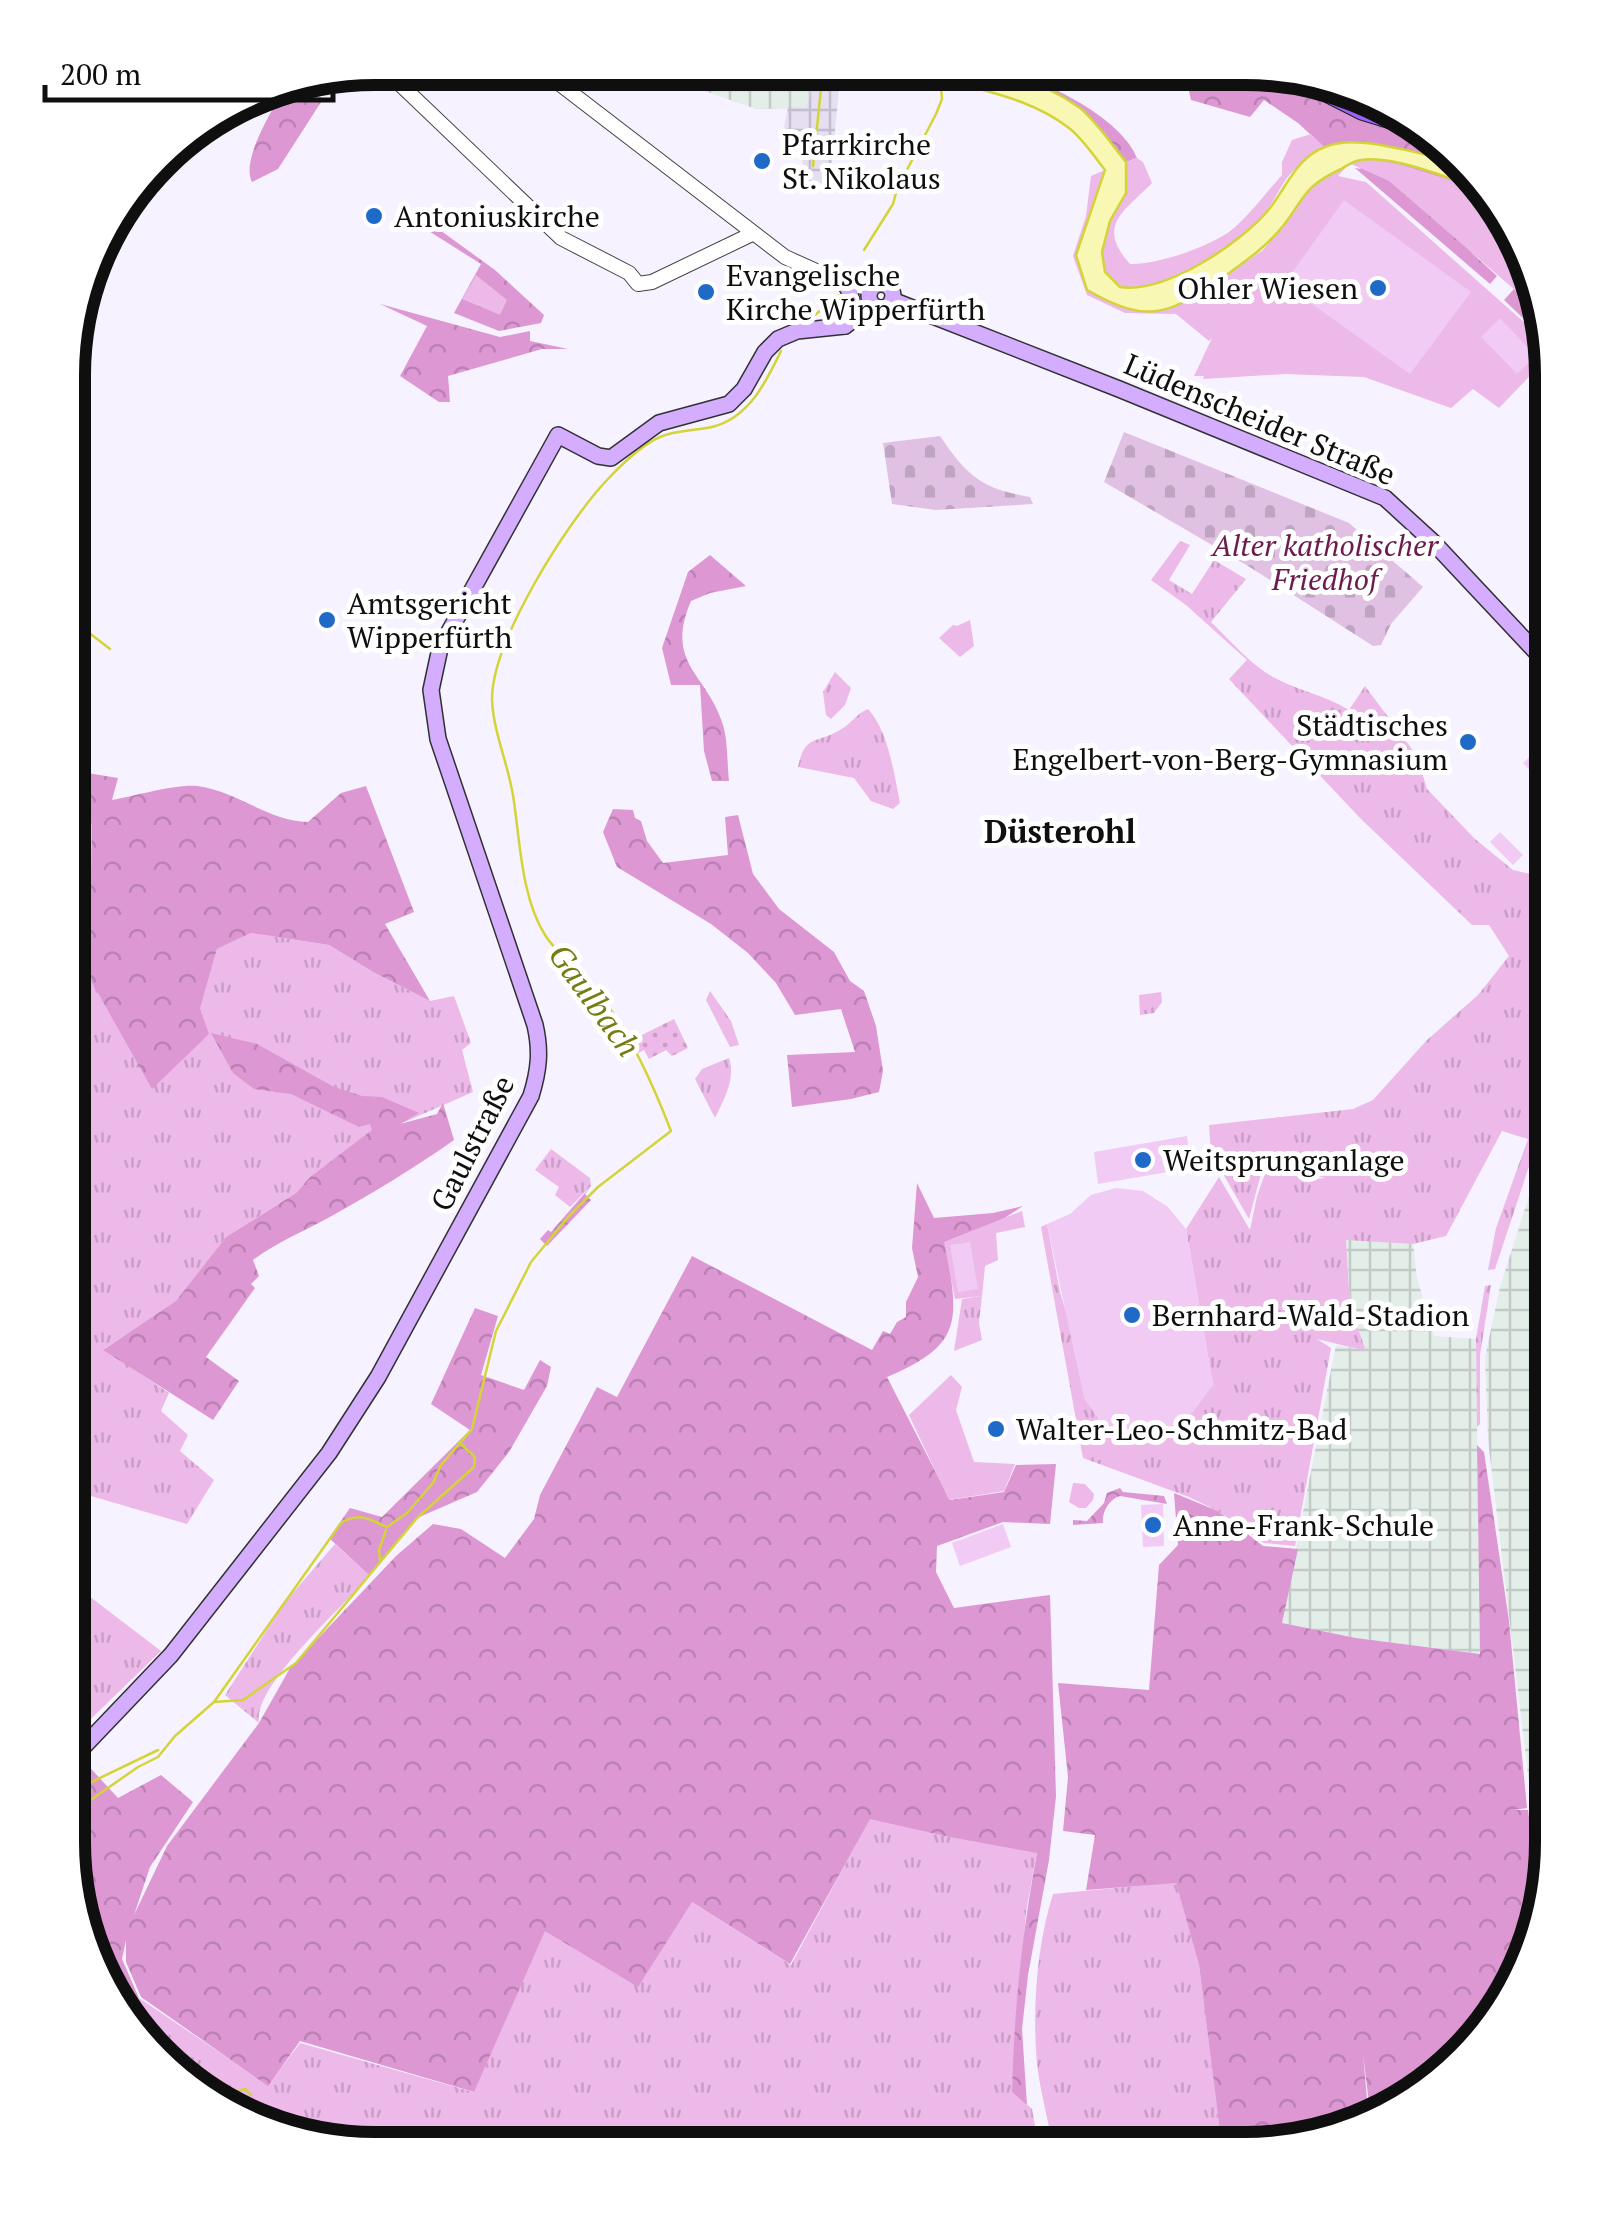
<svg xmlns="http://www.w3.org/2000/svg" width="1620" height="2217" viewBox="0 0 1620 2217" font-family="'PT Serif',serif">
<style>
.industrial{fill:url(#industrial-grid)}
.grass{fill:url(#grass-tufts)}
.forest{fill:url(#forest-crowns)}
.wetland{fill:url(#wetland-marsh)}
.cemetery{fill:url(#cemetery-stones)}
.park{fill:#ecb9e8}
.garden{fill:url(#garden-dots)}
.pitch{fill:#f1cbf3}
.plaza{fill:url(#plaza-grid)}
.water{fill:#f9f7b4;stroke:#d3d437;stroke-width:2.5}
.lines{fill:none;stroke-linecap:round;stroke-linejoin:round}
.stream{stroke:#d3d437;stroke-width:2.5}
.tertiary-casing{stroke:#424242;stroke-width:16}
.secondary-casing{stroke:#313131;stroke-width:18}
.primary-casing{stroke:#202020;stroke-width:20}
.tertiary{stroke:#fff;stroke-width:14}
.secondary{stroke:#d5adff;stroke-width:15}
.primary{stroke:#9b63fe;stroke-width:18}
.poi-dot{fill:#206ac7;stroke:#fff;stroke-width:4}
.labels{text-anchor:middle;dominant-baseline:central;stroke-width:10;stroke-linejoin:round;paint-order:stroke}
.poi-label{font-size:30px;fill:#0f0f0f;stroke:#fff;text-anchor:start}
.street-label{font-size:30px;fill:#0f0f0f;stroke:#fff}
.park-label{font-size:30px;font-style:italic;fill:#6b1c4c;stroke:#fff}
.neighbourhood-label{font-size:32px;font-weight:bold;fill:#0f0f0f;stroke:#fff}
.water-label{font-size:32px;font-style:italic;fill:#767b12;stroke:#fff}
.rim{fill:none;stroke:#0f0f0f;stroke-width:12}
</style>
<defs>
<pattern id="industrial-grid" width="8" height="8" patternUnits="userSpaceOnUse" patternTransform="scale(2.5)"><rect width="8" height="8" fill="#e4eee9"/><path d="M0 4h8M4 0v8" fill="none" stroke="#c2cbc7"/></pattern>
<pattern id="grass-tufts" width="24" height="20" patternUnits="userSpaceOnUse" patternTransform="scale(2.5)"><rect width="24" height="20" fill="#ecb9e8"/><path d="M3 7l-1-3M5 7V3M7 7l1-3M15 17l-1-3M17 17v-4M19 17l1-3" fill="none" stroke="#c99ec6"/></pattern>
<pattern id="forest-crowns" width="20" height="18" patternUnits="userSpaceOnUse" patternTransform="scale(2.5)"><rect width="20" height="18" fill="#dd97d3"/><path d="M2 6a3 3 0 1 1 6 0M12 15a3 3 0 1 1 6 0" fill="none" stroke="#bc81b4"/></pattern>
<pattern id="wetland-marsh" width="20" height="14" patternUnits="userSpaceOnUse" patternTransform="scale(2.5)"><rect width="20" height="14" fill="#ecb9e8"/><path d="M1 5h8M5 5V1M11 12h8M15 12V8" fill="none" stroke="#c99ec6"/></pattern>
<pattern id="cemetery-stones" width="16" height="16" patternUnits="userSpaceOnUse" patternTransform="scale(2.5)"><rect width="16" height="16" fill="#e1c1e3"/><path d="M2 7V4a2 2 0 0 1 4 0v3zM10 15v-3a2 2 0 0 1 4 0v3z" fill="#c0a5c2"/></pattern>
<pattern id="garden-dots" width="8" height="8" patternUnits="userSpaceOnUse" patternTransform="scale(2.5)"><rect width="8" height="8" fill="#ecb9e8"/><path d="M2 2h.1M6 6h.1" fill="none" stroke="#c99ec6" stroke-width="1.8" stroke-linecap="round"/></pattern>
<pattern id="plaza-grid" width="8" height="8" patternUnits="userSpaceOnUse" patternTransform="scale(2.5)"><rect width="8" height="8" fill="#e5dff1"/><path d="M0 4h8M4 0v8" fill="none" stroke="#c3becd"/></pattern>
</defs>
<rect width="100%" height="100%" fill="#f7f2ff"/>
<g class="industrial">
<polygon points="654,68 818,69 806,108 756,109 667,78"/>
<polygon points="1552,1124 1552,1863 1542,1892 1488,1440 1485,1357 1500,1287"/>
<polygon points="1346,1239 1413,1244 1417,1278 1434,1336 1476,1339 1480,1654 1356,1638 1281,1623 1336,1345 1365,1350 1350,1306"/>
</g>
<g class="grass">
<path d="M1180,541L1190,545L1169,580L1192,594L1214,560L1246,579L1211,622C1231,641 1252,667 1277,679C1300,691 1327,696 1349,710L1365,686L1417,756L1427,789L1475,839L1513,870L1544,877L1552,876V1097L1495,1269L1488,1270L1496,1228L1528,1139L1502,1131L1446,1236L1413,1244L1346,1240L1350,1306L1366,1351L1317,1339L1331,1348L1295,1546L1264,1543L1218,1511L1189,1497L1083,1458L1041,1227L1047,1224L1060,1292L1099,1420C1163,1448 1168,1428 1213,1385L1186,1229L1219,1177L1250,1230L1257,1196L1271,1157C1287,1172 1303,1181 1325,1178L1287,1168L1267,1151L1249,1219L1211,1153L1209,1125L1353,1109L1373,1100L1426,1041L1478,995L1509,956L1489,925H1472L1360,818L1229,679L1247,660L1186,605L1151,580Z"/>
<polygon points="835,672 851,688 845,705 831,719 826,715 823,692"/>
<path d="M868,709C889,732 894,774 900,803L893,809L871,801L854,778L798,767C805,734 816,744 840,730C851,724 856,714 868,709Z"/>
<polygon points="69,819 92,824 89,977 200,1009 217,949 251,933 329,945 373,972 430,1001 454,996 471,1043 462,1050 473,1092 391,1128 372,1131 310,1177 296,1193 226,1237 177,1301 104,1349 169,1393 161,1411 188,1435 180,1451 214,1480 187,1524 74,1491 68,1503"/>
<polygon points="710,991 731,1021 739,1045 730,1047 706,1000"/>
<polygon points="1161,992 1162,1002 1154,1013 1140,1015 1139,995"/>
<path d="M729,1058C736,1079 724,1099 715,1118L695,1079L702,1069Z"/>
<polygon points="551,1149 590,1178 591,1186 570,1207 555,1195 559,1187 535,1170"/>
<polygon points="1491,1285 1480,1355 1480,1424 1477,1427 1476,1339 1485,1286"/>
<polygon points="982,1296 979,1323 982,1340 954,1351 962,1299"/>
<polygon points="1073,1483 1085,1484 1094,1494 1093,1500 1086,1508 1079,1508 1069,1502"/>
<path d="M335,1544L369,1575C344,1608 253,1684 259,1723L225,1695L285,1602Z"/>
<polygon points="68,1580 161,1651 68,1741"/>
<polygon points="870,1818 949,1837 1037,1852 1026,1912 1012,2091 1032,2109 1039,2149 335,2147 204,2097 116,1997 118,1991 139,1998 268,2085 300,2043 473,2092 545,1930 692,1902 791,1965"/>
<path d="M1176,1882L1199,1965L1222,2146L1237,2149H1053C1048,2116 1037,2082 1036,2049C1033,1999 1038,1941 1053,1894Z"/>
</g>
<g class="forest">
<path d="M982,69C1026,69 1120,114 1137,158L1126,162C1112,146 1100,127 1084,113C1059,88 1015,75 982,69Z"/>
<polygon points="1173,70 1286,70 1432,131 1518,235 1472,253 1497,276 1490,284 1355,168 1361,169 1336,145 1324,147 1298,123 1264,100 1250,117 1191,100 1187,83"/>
<path d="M298,80L323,99L278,169L252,182C240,158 276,105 288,82Z"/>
<polygon points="408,207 495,270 544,315 541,323 499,331 454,313 481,264 405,216"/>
<polygon points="1514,289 1537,309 1544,338 1504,300"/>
<polygon points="380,304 500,337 530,331 530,341 568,349 542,349 448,376 450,402 439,402 400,376 427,326"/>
<path d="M710,555L746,586L710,593L691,601C664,664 707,673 723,725C728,742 727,763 729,781H712L704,751L700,685H671L662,648L688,572Z"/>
<path d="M69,770L118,778L112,800C135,796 175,784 197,786C237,791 268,821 308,822L341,793L366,786L414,912L385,924L430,1001L373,972L329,945L251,933L217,949L200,1009L209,1034L152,1089L89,977L92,824L69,819Z"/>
<polygon points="613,809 633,810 635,818 641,821 647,841 663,863 728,855 725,817 738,815 753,874 779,909 834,952 850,981 864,991 876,1026 883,1071 879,1092 851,1099 792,1107 787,1055 855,1052 841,1009 795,1015 776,983 748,953 711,924 617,867 603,832"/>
<path d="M211,1033L257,1044L334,1087L362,1096L382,1097L419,1113L400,1124L437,1114L443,1103L454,1140C413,1169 371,1194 328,1218C302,1232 276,1243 253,1260L259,1276L251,1284L255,1288L206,1357L239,1381L213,1420L103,1350L176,1301L226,1237L296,1193L310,1177L372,1130L370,1124L359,1127L291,1094L254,1089L233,1073Z"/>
<path d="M917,1183L934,1218L993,1213L1023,1206L1003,1219L945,1242C958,1318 966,1344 887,1377L950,1500L1004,1492L1016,1465L1056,1464L1050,1524L1003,1522L937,1546L936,1572L954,1608L1050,1595L1056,1796L1049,1860L1028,1975L1022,2029L1027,2105L1012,2092C1014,2010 1022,1933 1037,1853L949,1837L870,1819L790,1964L692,1902L638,1987L545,1931L474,2092L300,2041L268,2086L141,1997L126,1962V1940L122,1959L139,1998L119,1991L116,1997L99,1977L68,1843V1772L82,1759L118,1798L161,1775L193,1802L150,1867L134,1915L167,1846L259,1723L290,1668L396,1556L433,1524L461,1529L505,1558L534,1519L540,1495L597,1387L617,1397L692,1256L872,1350L883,1331L890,1334L897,1322L906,1317V1302L918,1277L912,1248Z"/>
<polygon points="591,1186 585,1194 591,1200 547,1246 540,1239 548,1230 551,1232"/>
<polygon points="475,1308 498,1316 481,1375 524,1390 540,1360 551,1367 547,1386 509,1452 477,1492 417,1518 369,1575 329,1538 350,1508 382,1517 470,1430 431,1404"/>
<polygon points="1477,1445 1484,1452 1509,1621 1527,1808 1513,1810 1528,1810 1540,1898 1500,2013 1380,2118 1371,2120 1363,2054 1369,2121 1246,2149 1222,2147 1199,1965 1176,1883 1086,1890 1095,1835 1063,1831 1068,1777 1058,1683 1149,1690 1159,1565 1178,1545 1174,1493 1218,1511 1263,1546 1298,1549 1282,1623 1356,1638 1480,1654"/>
<path d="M1120,1488L1123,1492L1164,1496L1167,1504L1120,1496C1109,1499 1102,1512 1103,1523L1073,1525V1520L1087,1521L1104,1503L1107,1493Z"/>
</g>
<g class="wetland">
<polygon points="875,69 914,69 953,85 926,87 850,78"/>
<polygon points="265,2089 274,2092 270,2119 254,2113 257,2098"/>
</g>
<g class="cemetery">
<polygon points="1124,432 1349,523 1423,587 1391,624 1381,645 1373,646 1248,566 1104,482"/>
<path d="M940,436C967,476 982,489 1030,497L1033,504L936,510L892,504L883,443Z"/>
</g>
<g class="park">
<path d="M1311,134L1324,147C1314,154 1302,162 1293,171C1280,184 1275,202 1262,216C1232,248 1165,294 1119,287L1105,272L1102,252L1110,221L1126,193V162L1137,158L1143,162L1152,183C1125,211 1095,225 1130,264C1157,265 1213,246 1234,228C1251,213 1266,193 1282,175V162L1292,140Z"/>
<polygon points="1369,159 1399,164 1479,189 1521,240 1537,309 1389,181 1349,163"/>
<polygon points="1347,166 1338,176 1366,182 1545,341 1548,357 1499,408 1473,389 1451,408 1364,377 1285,374 1203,379 1204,376 1194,376 1212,338 1209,341 1176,314 1125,313 1087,295 1073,256 1086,216 1091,176 1105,170 1076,255 1087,290 1195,297 1263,250 1284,224 1305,191 1318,179"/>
<polygon points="476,275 507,300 500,315 462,299"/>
<polygon points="970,620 974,646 960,657 939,638 953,625 957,626"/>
<polygon points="1381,723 1416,760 1389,761"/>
<polygon points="1022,1211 1025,1227 996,1233 998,1260 985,1266 982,1296 955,1299 944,1242"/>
<polygon points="951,1375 962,1387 956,1410 974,1462 1015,1464 1004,1491 949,1500 909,1415"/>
</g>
<polygon class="garden" points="674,1019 688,1048 672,1056 666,1050 649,1059 644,1050 638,1053 635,1048 639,1045 634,1039"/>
<g class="pitch">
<polygon points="1344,200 1471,292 1410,374 1284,284"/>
<polygon points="1500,318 1536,356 1517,374 1481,337"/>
<polygon points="1545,743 1552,751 1552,794 1523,763"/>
<polygon points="1500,832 1523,855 1513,865 1490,842"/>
<polygon points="1187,1136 1191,1168 1098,1184 1094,1152"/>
<polygon points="1116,1188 1143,1191 1168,1207 1186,1229 1213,1385 1193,1412 1164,1431 1131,1433 1099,1420 1084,1398 1047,1224 1070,1214 1091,1195"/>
<polygon points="970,1242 978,1289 958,1292 950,1245"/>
<polygon points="1163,1504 1164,1546 1143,1547 1141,1505"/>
<polygon points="1003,1524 1011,1547 960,1566 952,1543"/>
</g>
<polygon class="plaza" points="818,69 840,77 830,185 804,180 801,147 784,127 788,107 806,108"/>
<path class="water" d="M914,69C975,69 1028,70 1080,108C1097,122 1112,145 1126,162V193L1110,221L1102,252L1105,272L1120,287C1165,294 1242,243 1270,208C1287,186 1297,157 1325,147C1347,138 1378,144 1401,149C1436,157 1456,160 1479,189C1449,178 1393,155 1361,160C1353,161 1348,165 1341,169C1303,187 1306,196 1283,226C1266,247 1247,260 1225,276C1169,314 1150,326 1087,290L1076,255L1105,170C1094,156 1082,138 1069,128C1022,92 966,90 914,69Z"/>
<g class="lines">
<g class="stream">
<polyline points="813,166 822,79"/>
<polyline points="864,250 893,204 897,189 936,114 942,99 940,76"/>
<polyline points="809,320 839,295"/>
<polyline points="70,618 110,649"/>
<polyline points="380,1560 379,1550 386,1530"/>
<path d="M214,1702L341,1523C359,1511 370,1520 387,1527L407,1513L433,1483L441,1465L472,1429L496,1331L531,1262L569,1216L598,1187L671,1131C652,1082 632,1038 601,996C585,974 559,957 545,935C522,899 520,843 514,802C510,768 493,733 492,699C492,641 567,522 607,480C621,465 641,445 660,437C676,430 694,431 712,427C749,418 766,382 781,351"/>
<polyline points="79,1788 158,1750"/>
<polyline points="68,1820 72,1813 138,1767 158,1757 175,1736 214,1702 243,1700 296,1663 417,1518 474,1467 475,1457 459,1442"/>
<polyline points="266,2106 317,2140"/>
<polyline points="230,2107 239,2091 245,2089 251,2095"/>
</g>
<g class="tertiary-casing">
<g id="tertiary">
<polyline points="383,68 561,238 629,273 638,284 652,282 752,234"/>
<polyline points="539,68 785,257 845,284 871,288"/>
</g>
</g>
<g class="secondary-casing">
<g id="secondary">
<circle cx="881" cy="296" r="12"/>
<polyline points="892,300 1119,389 1385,498 1433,542 1552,669"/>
<path d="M845,326C851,311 856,299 845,284"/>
<path d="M68,1763L171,1655L329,1453L378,1377L531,1096C539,1070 541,1051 535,1025L438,739L431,690L440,648L558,435L598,456L611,458L659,423L729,404L744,389L765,352L778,339L797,331L845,326L873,305"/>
</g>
</g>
<g class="primary-casing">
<polyline id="primary" points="1282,70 1363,111 1434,133"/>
</g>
<use href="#tertiary" class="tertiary"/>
<use href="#secondary" class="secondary"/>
<use href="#primary" class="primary"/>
</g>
<g class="poi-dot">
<circle cx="762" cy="161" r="10"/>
<circle cx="374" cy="216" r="10"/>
<circle cx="1378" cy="288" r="10"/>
<circle cx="706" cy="292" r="10"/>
<circle cx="327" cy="620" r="10"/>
<circle cx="1468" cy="742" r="10"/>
<circle cx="1143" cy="1160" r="10"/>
<circle cx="1132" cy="1315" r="10"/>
<circle cx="996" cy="1429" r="10"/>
<circle cx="1153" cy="1525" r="10"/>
</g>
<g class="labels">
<g class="poi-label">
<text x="782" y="144">Pfarrkirche<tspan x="782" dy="34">St. Nikolaus</tspan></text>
<text x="394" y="216">Antoniuskirche</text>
<text x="726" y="275">Evangelische<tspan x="726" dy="34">Kirche Wipperfürth</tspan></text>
<text x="1358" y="288" text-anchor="end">Ohler Wiesen</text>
<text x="347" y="603">Amtsgericht<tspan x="347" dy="34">Wipperfürth</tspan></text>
<text x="1448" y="725" text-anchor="end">Städtisches<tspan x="1448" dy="34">Engelbert-von-Berg-Gymnasium</tspan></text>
<text x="1163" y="1160">Weitsprunganlage</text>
<text x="1152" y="1315">Bernhard-Wald-Stadion</text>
<text x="1016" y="1429">Walter-Leo-Schmitz-Bad</text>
<text x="1173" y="1525">Anne-Frank-Schule</text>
</g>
<g class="street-label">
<text transform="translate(1260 419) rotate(23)">Lüdenscheider Straße</text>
<text transform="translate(472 1143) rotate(-63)">Gaulstraße</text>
</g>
<g class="park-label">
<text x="1325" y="545">Alter katholischer<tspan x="1325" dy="34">Friedhof</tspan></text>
</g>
<g class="neighbourhood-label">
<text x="1060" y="831">Düsterohl</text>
</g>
<g class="water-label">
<text transform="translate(595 1000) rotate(54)">Gaulbach</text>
</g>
</g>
<path d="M0 0H1620V2217H0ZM375 85H1245A290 290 0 0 1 1535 375V1842A290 290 0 0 1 1245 2132H375A290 290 0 0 1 85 1842V375A290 290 0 0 1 375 85Z" fill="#fff" fill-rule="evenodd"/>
<path class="rim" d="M375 85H1245A290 290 0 0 1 1535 375V1842A290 290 0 0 1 1245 2132H375A290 290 0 0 1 85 1842V375A290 290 0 0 1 375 85Z"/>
<path d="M45 85v15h288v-15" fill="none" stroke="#0f0f0f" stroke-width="5"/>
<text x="60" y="85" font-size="30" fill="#0f0f0f" stroke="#ffffff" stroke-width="8" paint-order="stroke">200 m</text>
</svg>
